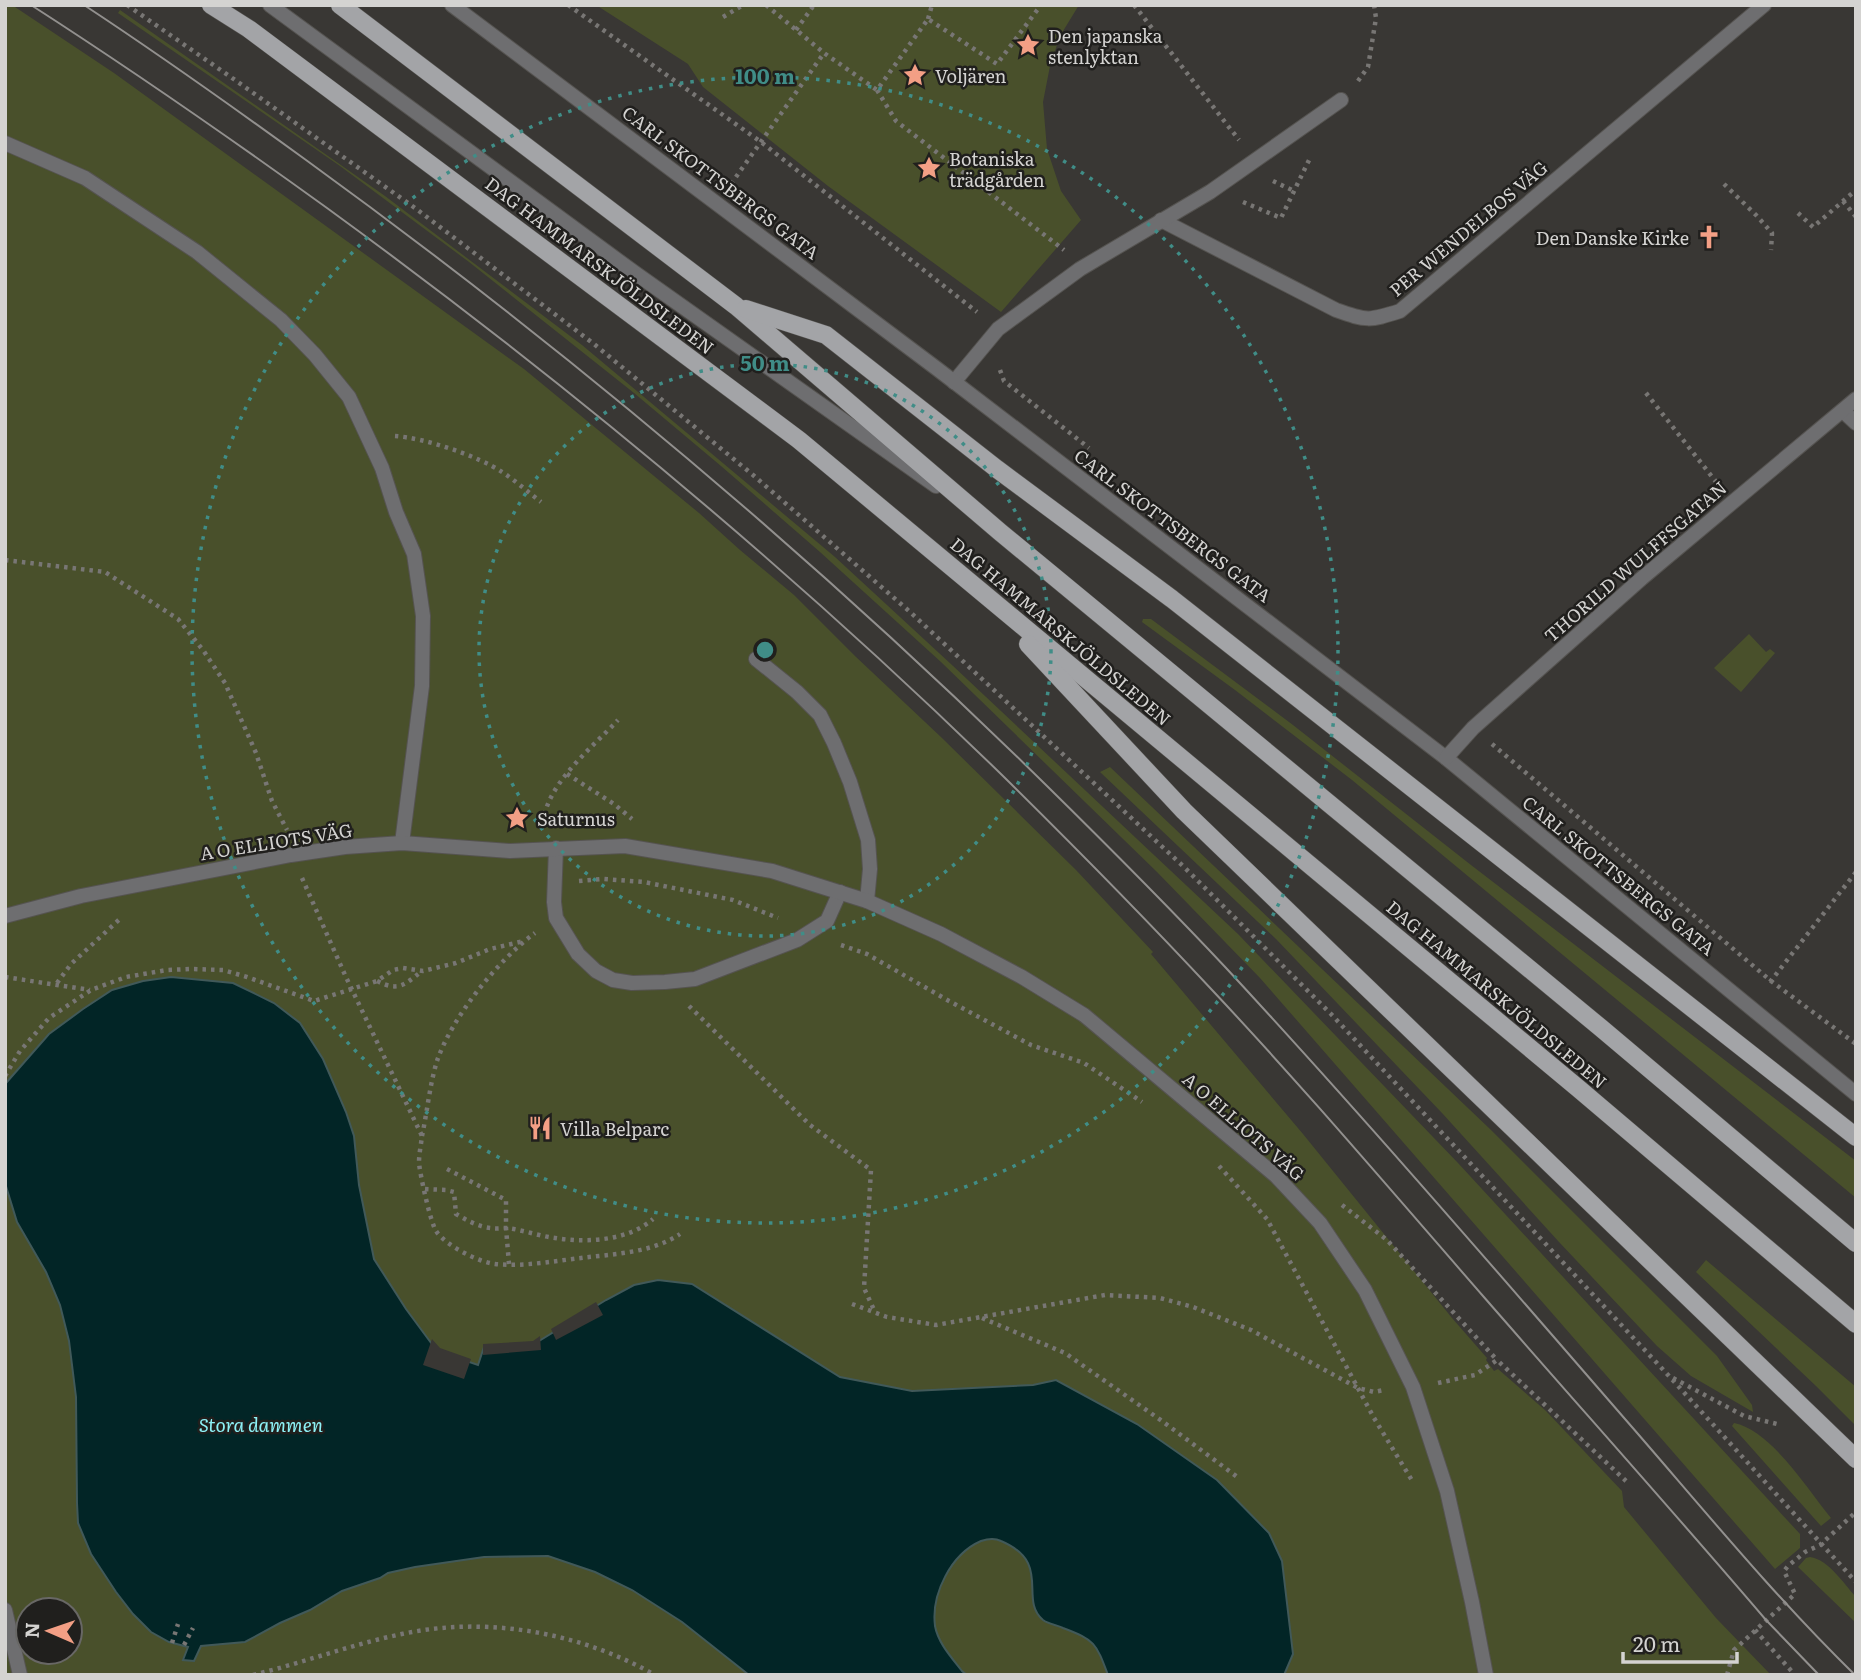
<svg xmlns="http://www.w3.org/2000/svg" width="1861" height="1680" viewBox="0 0 1861 1680" font-family="Literata,serif">
<style>
.green{fill:#49502b;fill-rule:evenodd}
.water{fill:#022526;stroke:#415959;stroke-width:2}
.pier{fill:#393734}
.lines{fill:none;stroke-linecap:round;stroke-linejoin:round}
.lane-casing{stroke:#555350;stroke-width:16}
.street-casing{stroke:#555350;stroke-width:16}
.primary-casing{stroke:#555350;stroke-width:19}
.path{stroke:#787674;stroke-width:4.5;stroke-dasharray:3.5 5;stroke-linecap:butt}
.lane{stroke:#6e6e70;stroke-width:14}
.street{stroke:#6e6e70;stroke-width:14}
.primary{stroke:#a3a4a7;stroke-width:18}
.tram{stroke:#92908e;stroke-width:2}
.ring{fill:none;stroke:#408d87;stroke-width:3.5;stroke-dasharray:3.5 7}
.labels{text-anchor:middle;dominant-baseline:central;stroke-width:5;stroke-linejoin:round;paint-order:stroke}
.poi-label{font-size:18px;fill:#d4d3d1;stroke:#201f1d;text-anchor:start}
.street-label{font-size:18px;fill:#d4d3d1;stroke:#201f1d}
.water-label{font-size:19px;font-style:italic;fill:#8df1f6;stroke:#201f1d}
.centre{fill:#408d87;stroke:#201f1d;stroke-width:3.5}
.ring-label{font-size:21px;text-anchor:middle;font-weight:bold;fill:#408d87;stroke:#201f1d;stroke-width:5;stroke-linejoin:round;paint-order:stroke}
</style>
<rect width="100%" height="100%" fill="#393734"/>
<g class="green">
<path d="M5,5H12L114,73L524,369L699,513L740,550L794,595L855,656L942,738L1076,870L1153,952L1151,954L1303,1134L1452,1318L1487,1358L1486,1360L1494,1371L1498,1369L1546,1411L1622,1491L1624,1507L1716,1618L1771,1675H5ZM28,1610H70V1652H28Z"/>
<polygon points="596,5 1079,5 1060,36 1050,66 1043,102 1047,149 1061,191 1081,220 1001,312 828,186 703,87 688,64"/>
<polygon points="120,10 385,196 582,345 835,557 952,665 1238,934 1458,1163 1800,1534 1800,1548 1775,1569 1260,978 1157,872 941,662 820,552 721,466 634,393 469,262 340,166 118,13"/>
<polygon points="1143,619 1151,619 1293,725 1471,865 1856,1161 1856,1198 1352,780 1235,690 1142,622"/>
<polygon points="1749,634 1766,652 1770,649 1775,653 1741,692 1714,668"/>
<polygon points="1110,767 1490,1129 1717,1356 1752,1405 1753,1412 1691,1376 1657,1346 1559,1242 1442,1113 1276,939 1100,772"/>
<polygon points="1706,1260 1856,1387 1856,1426 1816,1386 1696,1272"/>
<path d="M1734,1423C1771,1430 1808,1490 1831,1518L1821,1526L1732,1426Z"/>
<path d="M1810,1557C1829,1560 1843,1583 1856,1597V1623L1798,1567L1806,1558Z"/>
</g>
<path class="water" d="M171,977L233,983L274,1003L300,1023L323,1059L346,1112L354,1136L359,1185L374,1259L406,1309L437,1351L478,1365L484,1347L534,1344L606,1300L634,1285L658,1280L692,1284L840,1377L912,1391L1033,1385L1056,1380L1137,1424L1217,1480L1269,1533L1282,1561L1293,1654L1284,1675H1108C1096,1643 1095,1640 1063,1628C1057,1625 1048,1624 1043,1620C1018,1599 1053,1563 1001,1541C995,1538 987,1539 981,1541C951,1554 931,1594 935,1626C938,1643 952,1658 962,1671L967,1675H749L682,1622L632,1590L595,1572L548,1556L484,1557L415,1567L388,1573L380,1578L342,1591L310,1610L280,1623L245,1642L201,1646L194,1661L183,1660L188,1647L169,1642L151,1632L133,1614L116,1592L91,1554L78,1523L77,1503L76,1397L69,1341L60,1305L46,1272L17,1222L5,1183L6,1083L49,1034L83,1009L112,990L143,981Z"/>
<g class="pier">
<polygon points="596,1302 603,1315 556,1340 551,1329"/>
<polygon points="540,1336 541,1350 483,1355 483,1344 533,1341"/>
<polygon points="432,1339 440,1348 471,1359 464,1379 423,1365"/>
</g>
<g class="lines">
<g class="lane-casing">
<g id="lane">
<polyline points="270,5 635,273 936,486"/>
<polyline points="5,143 85,178 197,252 281,320 315,355 349,397 382,468 396,512 414,554 423,616 422,686 402,843"/>
<path d="M1161,220L1336,310C1367,321 1369,321 1400,311L1764,5"/>
<polyline points="954,382 998,329 1080,269 1210,192 1341,100"/>
<polyline points="756,659 797,692 820,715 834,743 850,782 868,840 870,869 867,901"/>
<polyline points="556,848 554,902 556,918 578,954 596,971 613,980 632,983 665,982 695,979 797,940 827,921 840,892"/>
<polyline points="5,916 81,896 291,855 345,847 402,843 510,851 625,846 772,871 867,901 941,934 1022,977 1084,1015 1276,1176 1320,1223 1365,1290 1413,1387 1447,1491 1472,1602 1486,1675"/>
<polyline points="5,1610 20,1675"/>
</g>
</g>
<g class="street-casing">
<g id="street">
<polyline points="452,5 936,368 1446,758 1856,1094"/>
<polyline points="1843,411 1856,423"/>
<polyline points="1446,758 1473,728 1642,578 1856,399"/>
</g>
</g>
<g class="primary-casing">
<g id="primary">
<polyline points="211,5 249,29 799,440 1579,1089 1856,1324"/>
<polyline points="340,5 736,306 1000,532 1601,1028 1856,1243"/>
<polyline points="746,309 826,335 997,469 1172,599 1856,1137"/>
<polyline points="1028,644 1184,811 1856,1459"/>
</g>
</g>
<g class="path">
<polyline points="127,5 235,80 415,208 594,344 753,475 909,611 1184,867 1331,1014 1669,1376 1856,1582"/>
<polyline points="568,5 761,142 977,312"/>
<polyline points="766,5 824,53"/>
<polyline points="1134,5 1239,140"/>
<polyline points="723,17 743,5"/>
<polyline points="928,19 932,5"/>
<polyline points="796,30 814,5"/>
<polyline points="1358,81 1368,67 1376,18 1374,5"/>
<polyline points="877,90 896,121 1064,250"/>
<polyline points="1273,181 1294,191"/>
<polyline points="731,184 824,53 877,90 928,19 997,64 1041,5"/>
<polyline points="1724,184 1757,216 1772,233 1771,250"/>
<polyline points="1843,201 1856,217"/>
<polyline points="1243,202 1281,218 1311,156"/>
<polyline points="1798,213 1813,227 1856,190"/>
<polyline points="1000,370 1004,381 1089,448"/>
<polyline points="1646,393 1717,483"/>
<path d="M395,436C425,438 478,456 502,472C516,481 528,492 541,502"/>
<polyline points="5,560 105,572 178,619 203,650 225,683 256,753 272,801 287,830"/>
<polyline points="1492,744 1771,981 1856,1044"/>
<polyline points="567,774 614,804 632,819"/>
<path d="M543,823C547,783 592,748 618,720"/>
<path d="M302,878L345,975L422,1136C421,1145 419,1154 419,1163C420,1174 430,1221 436,1231C445,1245 478,1262 495,1264C523,1267 554,1261 581,1258C613,1254 652,1253 680,1234"/>
<polyline points="579,881 603,879 644,882 733,900 778,918"/>
<polyline points="841,945 867,954 949,1001 1031,1045 1084,1063 1142,1102"/>
<polyline points="5,977 90,990"/>
<path d="M377,981C399,992 404,985 422,971"/>
<polyline points="1770,982 1856,872"/>
<polyline points="57,983 71,964 122,917"/>
<polyline points="689,1006 810,1125 871,1170 864,1288 875,1312"/>
<polyline points="5,1076 20,1051 49,1018 91,990 126,977 167,970 191,969 223,970 247,977 314,1001 377,981 393,970 403,968 423,971 456,963 490,949 524,941"/>
<path d="M422,1136C427,1113 430,1083 437,1061C452,1017 498,960 535,933"/>
<polyline points="1219,1166 1267,1219 1374,1418 1413,1482"/>
<polyline points="447,1169 506,1200 506,1228 509,1264"/>
<path d="M425,1189L446,1190L454,1192L456,1214C466,1220 479,1227 491,1228C496,1229 502,1228 507,1228C523,1230 539,1236 555,1238C586,1243 628,1241 653,1219"/>
<polyline points="1342,1205 1387,1240 1497,1360"/>
<polyline points="852,1304 887,1317 936,1325 1105,1295 1160,1298 1193,1307 1251,1330 1358,1388 1374,1392 1384,1390"/>
<polyline points="982,1318 1065,1353 1162,1421 1240,1479"/>
<polyline points="1673,1378 1744,1416 1777,1424"/>
<polyline points="1438,1383 1475,1375 1497,1360 1626,1481"/>
<polyline points="1755,1630 1795,1675"/>
<polyline points="172,1643 178,1624"/>
<polyline points="184,1645 193,1628"/>
<path d="M253,1675C306,1662 358,1642 412,1632C494,1617 583,1634 655,1675"/>
<polyline points="1727,1675 1734,1650 1795,1594 1784,1571 1788,1566 1805,1552 1820,1545 1856,1512"/>
</g>
<use href="#lane" class="lane"/>
<use href="#street" class="street"/>
<use href="#primary" class="primary"/>
<g class="tram">
<path d="M31,5C132,70 230,138 327,208C566,382 793,571 1004,777C1075,847 1145,918 1213,991C1306,1090 1394,1194 1483,1296C1577,1404 1673,1511 1766,1620L1819,1675"/>
<path d="M84,5C160,55 233,107 306,160C568,350 815,558 1046,785C1107,845 1168,906 1227,969C1363,1116 1494,1268 1625,1419C1700,1505 1773,1595 1855,1675"/>
</g>
</g>
<g class="ring">
<circle cx="765" cy="650" r="286"/>
<circle cx="765" cy="650" r="573"/>
</g>
<defs>
<g id="sight-bare" transform="scale(1.89)"><path d="M0-6L1.8-2.2L6-1.7L2.9 1.2L3.7 5.4L0 3.3L-3.7 5.4L-2.9 1.2L-6-1.7L-1.8-2.2Z" fill="#f39f85" stroke="#201f1d" stroke-width="2.5" paint-order="stroke"/></g>
<g id="church-bare" transform="scale(1.89)"><path d="M-1.2-6h2.4v3.5h3.3v2.4h-3.3V6h-2.4V-.1h-3.3v-2.4h3.3Z" fill="#f39f85" stroke="#201f1d" stroke-width="2.5" paint-order="stroke"/></g>
<g id="restaurant-bare" transform="scale(1.89)"><path d="M-5-6h1v4h1v-4h1v4h1v-4h1v5L-1.5 .5V6h-2V.5L-5-1ZM5-6V6H3V1.5H1.5Q1.5-4 5-6Z" fill="#f39f85" stroke="#201f1d" stroke-width="2.5" paint-order="stroke"/></g>
</defs>
<g fill-rule="evenodd">
<use href="#sight-bare" x="1028" y="45"/>
<use href="#sight-bare" x="915" y="75"/>
<use href="#sight-bare" x="929" y="168"/>
<use href="#church-bare" x="1709" y="237"/>
<use href="#sight-bare" x="517" y="818"/>
<use href="#restaurant-bare" x="540" y="1128"/>
</g>
<g class="labels">
<g class="poi-label">
<text x="1048" y="35">Den japanska<tspan x="1048" dy="21">stenlyktan</tspan></text>
<text x="935" y="75">Voljären</text>
<text x="949" y="158">Botaniska<tspan x="949" dy="21">trädgården</tspan></text>
<text x="1689" y="237" text-anchor="end">Den Danske Kirke</text>
<text x="537" y="818">Saturnus</text>
<text x="560" y="1128">Villa Belparc</text>
</g>
<g class="street-label">
<text transform="translate(721 182) rotate(37)">CARL SKOTTSBERGS GATA</text>
<text transform="translate(1468 228) rotate(-40)">PER WENDELBOS VÄG</text>
<text transform="translate(600 265) rotate(37)">DAG HAMMARSKJÖLDSLEDEN</text>
<text transform="translate(1173 525) rotate(37)">CARL SKOTTSBERGS GATA</text>
<text transform="translate(1635 561) rotate(-41)">THORILD WULFFSGATAN</text>
<text transform="translate(1061 631) rotate(40)">DAG HAMMARSKJÖLDSLEDEN</text>
<text transform="translate(276 841) rotate(-9)">A O ELLIOTS VÄG</text>
<text transform="translate(1619 875) rotate(39)">CARL SKOTTSBERGS GATA</text>
<text transform="translate(1497 994) rotate(40)">DAG HAMMARSKJÖLDSLEDEN</text>
<text transform="translate(1244 1126) rotate(41)">A O ELLIOTS VÄG</text>
</g>
<g class="water-label">
<text x="261" y="1424">Stora dammen</text>
</g>
</g>
<circle cx="765" cy="650" r="10" class="centre"/>
<g class="ring-label">
<text x="765" y="84">100 m</text>
<text x="765" y="371">50 m</text>
</g>
<rect width="1861" height="1680" fill="none" stroke="#d4d3d1" stroke-width="14"/>
<g transform="translate(49 1631) rotate(272)"><circle r="33" fill="#201f1d" stroke="#686765" stroke-width="2"/>
<path d="M0-5L12 26L0 18L-12 26Z" fill="#f39f85"/>
<text y="-10" font-size="19" font-weight="bold" text-anchor="middle" fill="#d4d3d1">N</text>
</g>
<path d="M1623 1652v10h114v-10" fill="none" stroke="#d4d3d1" stroke-width="3.5"/>
<text x="1633" y="1652" font-size="21" fill="#d4d3d1" stroke="#201f1d" stroke-width="5" paint-order="stroke">20 m</text>
</svg>
